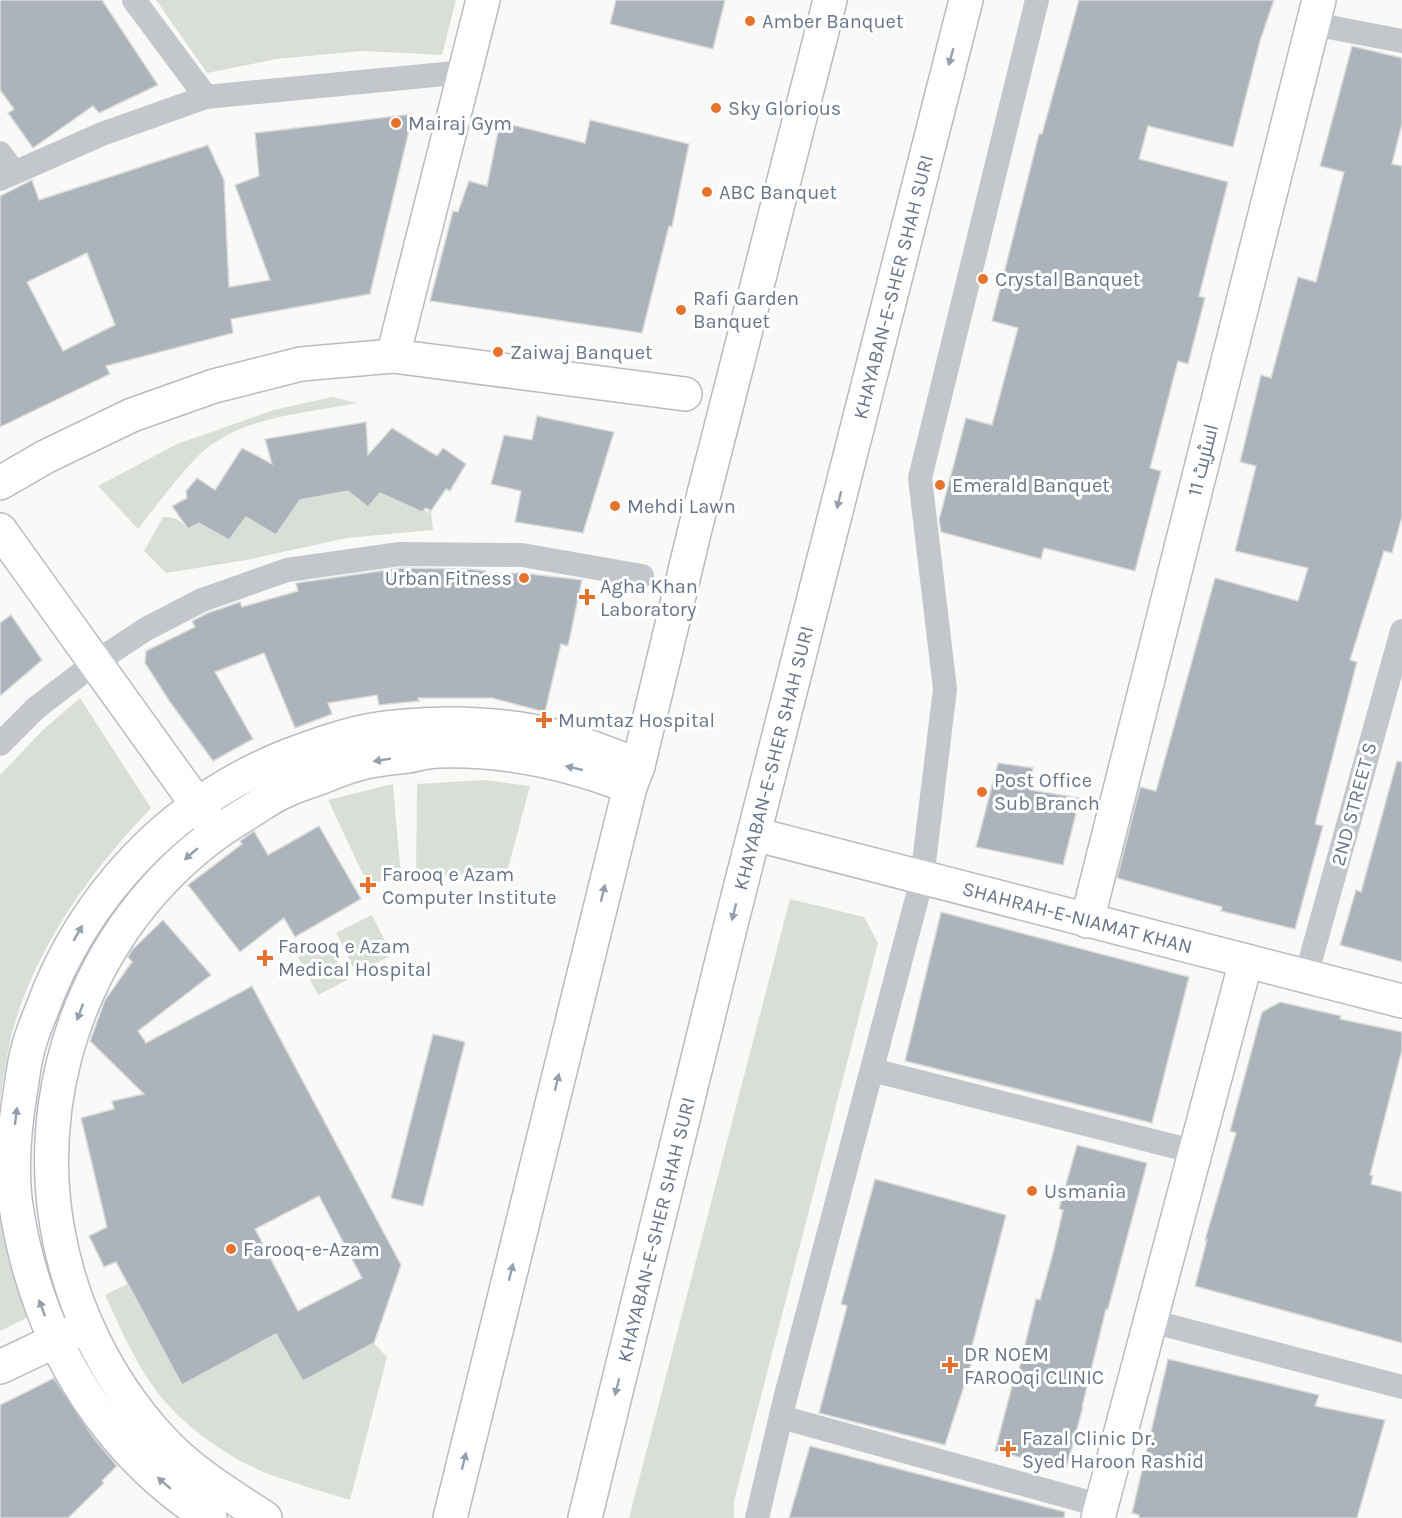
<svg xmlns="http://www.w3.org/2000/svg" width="1402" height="1518" viewBox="0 0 1402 1518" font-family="Karla,Cairo,sans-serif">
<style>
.green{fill:#d9dfd7}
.building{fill:#acb3bb;stroke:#dbdcda;stroke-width:1.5;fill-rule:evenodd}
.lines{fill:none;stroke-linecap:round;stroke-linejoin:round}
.secondary-casing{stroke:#b8bcc2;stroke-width:36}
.primary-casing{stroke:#b7bac0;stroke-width:36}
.street{stroke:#c3c7cc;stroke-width:24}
.secondary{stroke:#fff;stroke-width:33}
.primary{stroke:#fff;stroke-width:33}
.oneway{fill:#969fac}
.poi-dot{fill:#e5732d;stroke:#fff;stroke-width:2}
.labels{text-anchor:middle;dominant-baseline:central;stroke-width:6;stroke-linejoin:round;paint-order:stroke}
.poi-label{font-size:20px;fill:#697689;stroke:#fff;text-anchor:start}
.street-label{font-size:20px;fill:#697689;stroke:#fff}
</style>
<rect width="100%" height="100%" fill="#f9faf8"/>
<g class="green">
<polygon points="156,0 456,0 442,55 362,51 277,59 207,73"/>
<path d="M332,397L357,403C303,414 238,416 197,457C176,479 157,505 138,529L98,486L177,444L274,410Z"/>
<path d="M349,491L368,507L380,493L422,511H431L433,530L347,538L246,560L166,573L144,551L163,517C175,517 180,519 187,529L200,523L228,540L246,517L276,535L303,495Z"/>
<path d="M80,698L151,808C89,873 34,949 11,1037C6,1058 4,1080 0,1101V775L44,729Z"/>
<polygon points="484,780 530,786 507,872 416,877 417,784"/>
<polygon points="393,784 401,877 368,885 328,800"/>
<polygon points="790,899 864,917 878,943 734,1501 734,1518 629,1518"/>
<polygon points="372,915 392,955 356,973 336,933"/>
<polygon points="326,941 347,980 318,995 298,957"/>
<polygon points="0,1215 1,1223 34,1314 0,1331"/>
<path d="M127,1284L182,1385L276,1334L303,1381L374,1343L387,1357L350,1500C324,1492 297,1484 271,1475C227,1458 179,1424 152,1385C133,1357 119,1326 105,1295Z"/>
</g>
<g class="building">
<polygon points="0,0 102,0 158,85 99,113 93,106 33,148 8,113 14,109 0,90"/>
<polygon points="616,0 725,0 713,49 610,24"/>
<polygon points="1079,0 1274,0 1260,41 1233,147 1148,126 1139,159 1228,182 1199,296 1205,298 1188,364 1178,361 1150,468 1161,471 1135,571 1044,548 1041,559 941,532 939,520 966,418 992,425 1018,328 992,321 1039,134 1042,134"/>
<polygon points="1352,46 1402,58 1402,124 1392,164 1402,166 1402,517 1392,553 1384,551 1350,660 1357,662 1315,824 1323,826 1295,929 1221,911 1222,907 1117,878 1140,787 1156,791 1215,578 1298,601 1308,568 1235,551 1256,466 1240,462 1261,375 1271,378 1298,277 1316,282 1344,172 1320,166"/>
<path d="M413,114L370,294L231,319L233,333L106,366L110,374L0,427V196L32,180L39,200L208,145L224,180L229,287L270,280L235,185L259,176L255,133ZM87,253L115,325L63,351L27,282Z"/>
<polygon points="590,120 689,144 672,227 669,226 642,333 430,301 453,211 458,212 469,181 487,186 500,122 585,143"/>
<polygon points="537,416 614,432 583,533 515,522 521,491 491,484 504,435 532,440"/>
<polygon points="366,422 368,455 392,428 437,456 443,448 466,464 450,491 446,489 431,511 426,508 422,512 380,493 368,507 348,491 300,500 276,535 246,517 229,540 199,523 188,529 172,506 187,498 186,491 197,478 215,490 242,448 272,464 265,439"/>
<polygon points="401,568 468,569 486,571 486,574 521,573 582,580 568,646 561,644 545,712 492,698 418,698 419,701 379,705 377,695 328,703 332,714 295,728 264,653 215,672 253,739 213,761 170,702 145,663 146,651 195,627 192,621 208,613 240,602 242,607 298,591 296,583"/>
<polygon points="11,615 42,660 0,696 0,623"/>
<polygon points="1397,761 1402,762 1402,962 1340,945 1356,890 1361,892"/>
<polygon points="998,763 1033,768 1030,790 1080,798 1063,865 976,847"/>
<polygon points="319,826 361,899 295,937 284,918 240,952 188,885 242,844 240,841 254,831 268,855"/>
<polygon points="941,912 1189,977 1152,1123 905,1061"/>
<path d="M163,920L211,975L138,1031L146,1043L252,986L401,1265L374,1343L303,1381L276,1334L182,1385L116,1262L104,1267L89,1236L107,1227L81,1118L114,1109L112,1101L144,1094L90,1041L105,1000L132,962L128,957L132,950ZM319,1196L362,1278L298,1311L255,1229Z"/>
<polygon points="1280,1002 1341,1016 1340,1019 1402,1032 1402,1050 1370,1175 1373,1176 1371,1184 1402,1192 1402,1343 1195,1286 1207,1240 1205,1240 1236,1133 1230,1131 1262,1012"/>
<polygon points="433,1034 465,1042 423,1206 391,1198"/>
<polygon points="1077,1145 1147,1163 1108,1309 1106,1309 1082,1407 1083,1407 1066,1469 995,1451 1012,1386 1015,1386 1036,1299 1040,1300 1053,1253 1063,1210 1059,1209"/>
<polygon points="875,1179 1006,1215 970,1354 974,1355 945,1445 819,1413 847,1306 841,1304"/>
<polygon points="1168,1359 1319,1395 1315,1406 1385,1420 1357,1518 1139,1518 1139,1515 1132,1513"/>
<polygon points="54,1378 93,1437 117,1466 102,1481 104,1483 68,1518 0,1518 0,1405"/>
<polygon points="810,1446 1065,1512 1064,1518 789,1518"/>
</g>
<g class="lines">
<g class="secondary-casing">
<g id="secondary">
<polyline points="393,356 483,0"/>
<polyline points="0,483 45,457 132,415 214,386 301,364 393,356 685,394"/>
<polyline points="0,530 209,821"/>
<path id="s1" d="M754,834L1402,1001"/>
<polyline points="1087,921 1319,0"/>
<polyline points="0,1367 74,1332"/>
<path d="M210,1518C132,1470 73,1392 42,1307C29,1272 20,1236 15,1199C11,1163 15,1123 21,1088C23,1075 24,1062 28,1049C31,1037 36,1024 41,1012C83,895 172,802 287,756C321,743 358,730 395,727C440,722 487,723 532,731C568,738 604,751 638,766"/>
<path d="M265,1518C228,1494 190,1471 160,1438C106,1379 70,1304 57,1226C30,1066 104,899 244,815C258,807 272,796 287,790C298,785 311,781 322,777C334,772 346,767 358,764C374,759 391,758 408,756C418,754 429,751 439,751C505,749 569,763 630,787"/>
<polyline points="1098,1518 1246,961"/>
</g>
</g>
<g class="primary-casing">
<g id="primary">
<polyline points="450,1518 630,787 638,766 695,529 830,0"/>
<path id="s2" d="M585,1518L731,924L966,0"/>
</g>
</g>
<g class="street">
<polyline points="134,0 206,97"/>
<polyline points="1313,24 1402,41"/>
<polyline points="0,153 14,172"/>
<polyline points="0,179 102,134 206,97 465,72"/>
<polyline points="0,744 36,708 96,662 146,629 202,600 287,570 400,554 522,555 642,576"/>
<polyline points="1306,976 1402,631"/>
<polyline points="872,1070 1196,1152"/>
<polyline points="1151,1321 1402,1387"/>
<polyline points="781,1417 1102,1506"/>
<polyline points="757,1518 785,1399 922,879 945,689 920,478 1037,0"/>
</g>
<use href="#secondary" class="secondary"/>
<use href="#primary" class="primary"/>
</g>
<defs><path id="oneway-solid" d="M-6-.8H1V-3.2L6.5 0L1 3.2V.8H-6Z" transform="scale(1.5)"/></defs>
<g class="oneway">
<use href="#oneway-solid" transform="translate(951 57) rotate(105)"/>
<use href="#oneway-solid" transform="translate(839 500) rotate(104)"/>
<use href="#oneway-solid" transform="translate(382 760) rotate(171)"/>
<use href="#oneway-solid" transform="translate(574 768) rotate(-167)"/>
<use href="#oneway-solid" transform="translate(191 854) rotate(139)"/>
<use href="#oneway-solid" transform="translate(603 893) rotate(-76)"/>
<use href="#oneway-solid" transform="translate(734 912) rotate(104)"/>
<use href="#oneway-solid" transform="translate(78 933) rotate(-60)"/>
<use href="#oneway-solid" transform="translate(80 1012) rotate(110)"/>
<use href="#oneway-solid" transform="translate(557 1082) rotate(-76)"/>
<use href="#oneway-solid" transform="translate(16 1116) rotate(-83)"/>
<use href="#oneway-solid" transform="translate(511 1272) rotate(-76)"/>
<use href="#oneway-solid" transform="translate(42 1308) rotate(-110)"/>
<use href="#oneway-solid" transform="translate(617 1387) rotate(104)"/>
<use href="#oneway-solid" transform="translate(464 1461) rotate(-76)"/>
<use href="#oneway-solid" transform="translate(164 1483) rotate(-139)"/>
</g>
<g class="poi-dot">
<circle cx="750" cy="21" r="6"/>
<circle cx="716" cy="108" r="6"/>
<circle cx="396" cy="123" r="6"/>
<circle cx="707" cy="192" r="6"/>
<circle cx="983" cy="279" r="6"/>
<circle cx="681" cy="310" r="6"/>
<circle cx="498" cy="352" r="6"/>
<circle cx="940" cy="485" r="6"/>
<circle cx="615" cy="506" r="6"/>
<circle cx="524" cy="578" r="6"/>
<path d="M584 588h6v6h6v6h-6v6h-6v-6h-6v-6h6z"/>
<path d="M541 711h6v6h6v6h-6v6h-6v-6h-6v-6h6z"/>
<circle cx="982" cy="792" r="6"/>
<path d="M365 876h6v6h6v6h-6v6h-6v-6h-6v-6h6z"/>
<path d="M262 949h6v6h6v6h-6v6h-6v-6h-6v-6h6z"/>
<circle cx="1032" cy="1191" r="6"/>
<circle cx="231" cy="1249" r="6"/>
<path d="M947 1356h6v6h6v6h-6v6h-6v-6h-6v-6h6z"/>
<path d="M1005 1440h6v6h6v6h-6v6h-6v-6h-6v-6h6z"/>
</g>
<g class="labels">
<g class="poi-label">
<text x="762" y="21">Amber Banquet</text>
<text x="728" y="108">Sky Glorious</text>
<text x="408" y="123">Mairaj Gym</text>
<text x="719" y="192">ABC Banquet</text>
<text x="995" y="279">Crystal Banquet</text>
<text x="693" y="298">Rafi Garden<tspan x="693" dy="23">Banquet</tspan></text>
<text x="510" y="352">Zaiwaj Banquet</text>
<text x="952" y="485">Emerald Banquet</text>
<text x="627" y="506">Mehdi Lawn</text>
<text x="512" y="578" text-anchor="end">Urban Fitness</text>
<text x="600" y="586">Agha Khan<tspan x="600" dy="23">Laboratory</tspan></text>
<text x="558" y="720">Mumtaz Hospital</text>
<text x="994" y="780">Post Office<tspan x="994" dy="23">Sub Branch</tspan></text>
<text x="382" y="874">Farooq e Azam<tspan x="382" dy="23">Computer Institute</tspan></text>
<text x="278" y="946">Farooq e Azam<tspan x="278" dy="23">Medical Hospital</tspan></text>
<text x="1044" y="1191">Usmania</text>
<text x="243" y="1249">Farooq-e-Azam</text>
<text x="964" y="1354">DR NOEM<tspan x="964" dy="23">FAROOqi CLINIC</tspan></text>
<text x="1022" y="1438">Fazal Clinic Dr.<tspan x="1022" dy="23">Syed Haroon Rashid</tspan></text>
</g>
<g class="street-label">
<text stroke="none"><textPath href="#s2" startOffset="1269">KHAYABAN-E-SHER SHAH SURI</textPath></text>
<text transform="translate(1203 460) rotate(-76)">اسٹریٹ 11</text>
<text stroke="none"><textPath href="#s2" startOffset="783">KHAYABAN-E-SHER SHAH SURI</textPath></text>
<text transform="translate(1354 804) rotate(-75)">2ND STREET S</text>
<text stroke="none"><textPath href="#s1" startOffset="334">SHAHRAH-E-NIAMAT KHAN</textPath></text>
<text stroke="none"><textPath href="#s2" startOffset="297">KHAYABAN-E-SHER SHAH SURI</textPath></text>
</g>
</g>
</svg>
